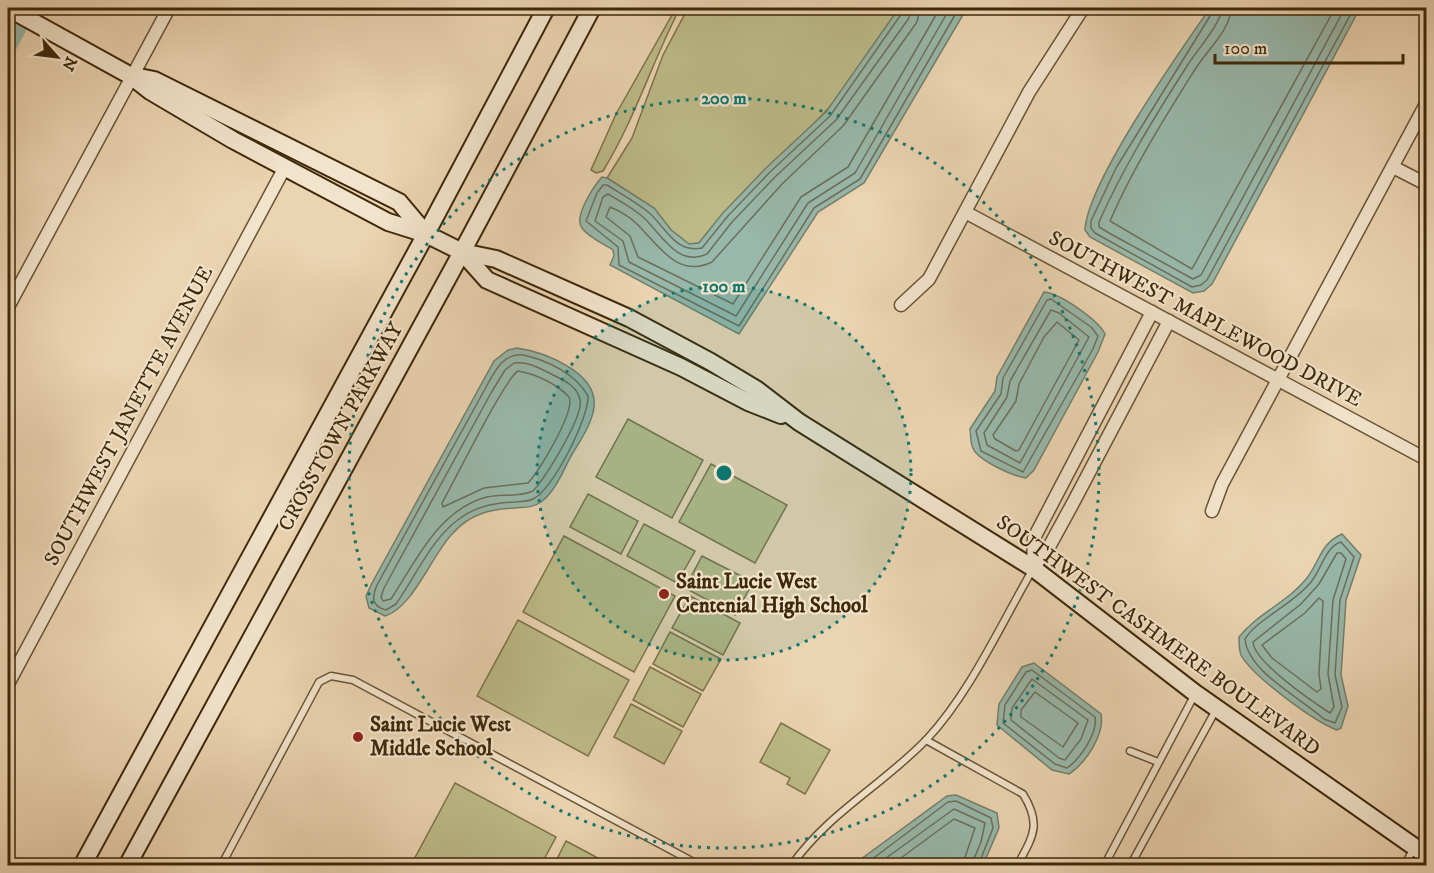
<svg xmlns="http://www.w3.org/2000/svg" width="1434" height="873" viewBox="0 0 1434 873" font-family="'IM FELL DW Pica',serif">
<style>
.green{fill:#bcbb88;stroke:#7d7248;stroke-width:1.5}
.water{fill:#98b8ab;stroke:#747f6a;stroke-width:1.5}
.lines{fill:none;stroke-linecap:round;stroke-linejoin:round}
.shore{stroke:#6b705a;stroke-width:1.5}
.canal{stroke:#98b8ab;stroke-width:14}
.lane-casing{stroke:#695433;stroke-width:9}
.street-casing{stroke:#695433;stroke-width:15}
.secondary-casing{stroke:#3e2909;stroke-width:20}
.lane{stroke:#f2e3cc;stroke-width:6}
.street{stroke:#f2e3cc;stroke-width:12}
.secondary{stroke:#f2e3cc;stroke-width:16}
.ring{fill:none;stroke:#0f766e;stroke-width:3;stroke-dasharray:3 6}
.poi-dot{fill:#8f2418;stroke:#f2e3cc;stroke-width:2}
.labels{text-anchor:middle;dominant-baseline:central;stroke-width:4.5;stroke-linejoin:round;paint-order:stroke}
.street-label{font-size:21px;fill:#3e2909;stroke:#f2e3cc}
.poi-label{font-size:21px;font-weight:bold;fill:#3e2909;stroke:#f2e3cc;text-anchor:start}
.centre{fill:#0f766e;stroke:#f2e3cc;stroke-width:3}
.ring-label{font-size:18px;text-anchor:middle;font-weight:bold;fill:#0f766e;stroke:#f2e3cc;stroke-width:4.5;stroke-linejoin:round;paint-order:stroke}
</style>
<rect width="100%" height="100%" fill="#ebd4b1"/>
<filter id="stains"><feTurbulence type="fractalNoise" baseFrequency=".00333" numOctaves="4"/><feColorMatrix values="0 0 0 0 .2 0 0 0 0 .09 0 0 0 0 .02 0 0 0 .5 -.17"/></filter>
<radialGradient id="worn" r=".72"><stop offset=".6" stop-color="#630" stop-opacity="0"/><stop offset="1" stop-color="#630" stop-opacity=".3"/></radialGradient>
<g class="green">
<path d="M676,8H680C652,62 635,119 603,171L596,173L591,170L616,114Z"/>
<path d="M688,8H899C877,39 850,86 824,113C782,158 738,193 699,243L689,244L671,230L654,208L607,178L632,138L663,55Z"/>
<polygon points="628,419 703,460 672,518 596,477"/>
<polygon points="711,464 787,505 755,563 679,522"/>
<polygon points="588,494 638,521 621,554 570,527"/>
<polygon points="644,524 695,551 677,583 627,556"/>
<polygon points="564,536 675,596 634,672 523,612"/>
<polygon points="702,556 753,582 735,615 685,588"/>
<polygon points="690,596 740,623 723,655 672,628"/>
<polygon points="518,620 629,680 588,756 477,696"/>
<polygon points="670,632 721,659 703,691 653,664"/>
<polygon points="650,667 701,694 683,727 633,700"/>
<polygon points="631,704 682,731 664,764 614,737"/>
<polygon points="781,723 830,750 805,794 787,784 790,778 760,762"/>
<polygon points="455,783 556,837 541,865 411,865"/>
<polygon points="566,841 611,865 554,865"/>
</g>
<g class="water">
<path d="M899,8H967L864,183L818,212L739,334L610,265L614,256L613,250C604,244 588,237 582,228C573,217 594,186 602,177L607,178L654,208L671,230L689,244L699,243L722,214L766,168L826,112Z"/>
<path d="M1210,8H1360L1212,284L1204,291L1193,293L1090,237L1085,230C1087,183 1180,51 1210,8Z"/>
<path d="M1044,292C1060,293 1098,320 1105,334L1098,352L1034,470L1026,478C1013,476 977,460 973,448C970,443 971,435 970,429L995,391L997,377Z"/>
<path d="M517,348C544,352 598,372 594,407C592,424 580,441 571,456C563,471 555,492 541,502C533,508 524,507 515,508C490,509 470,514 453,533C432,554 413,608 385,616L369,608L366,596L372,583L494,361L508,350Z"/>
<path d="M1342,534L1361,555L1346,600L1341,675L1348,706L1341,728L1337,730C1315,722 1252,676 1241,655C1239,650 1239,643 1239,637C1258,613 1288,602 1307,578C1320,561 1320,544 1342,534Z"/>
<path d="M1034,663L1101,714C1105,734 1086,763 1069,774L1052,770L997,725L999,704L1022,667Z"/>
<polygon points="956,795 997,813 999,828 983,865 853,865 947,796"/>
</g>
<g class="lines">
<g class="shore">
<path d="M904,8L902,13L830,116L770,172L727,217L702,248C674,254 665,225 647,211C634,201 620,193 607,185H603L597,193L586,221L618,247L619,265L739,326L814,208L860,179L959,8"/>
<path d="M911,8L909,18L836,120L775,177L732,222L707,254C677,268 661,233 643,217C633,208 620,201 608,194L603,197L595,221L623,241L629,262L736,316L808,203L855,173L950,8"/>
<path d="M920,8L917,22L843,126L782,184L712,262C678,279 658,245 638,225C631,218 620,211 610,207L606,217L630,236L638,257L733,304L801,197L848,167L940,8"/>
<polyline points="1215,8 1116,168 1091,221 1091,228 1095,233 1192,287 1201,285 1207,280 1354,8"/>
<path d="M1222,8C1221,24 1196,51 1187,66C1155,116 1123,168 1099,222V227L1109,233L1193,279L1201,275L1345,8"/>
<path d="M1231,8C1231,30 1205,52 1194,71C1164,119 1133,168 1110,221L1192,269L1335,8"/>
<polygon points="1051,299 1091,327 1098,336 1093,349 1023,472 981,451 976,431 1001,394 1003,378 1047,300"/>
<polygon points="1051,310 1059,313 1089,337 1020,463 987,445 984,433 1007,397 1010,381"/>
<polygon points="1057,322 1079,340 1019,450 1016,451 995,439 993,435 1016,401 1019,384 1044,337"/>
<path d="M523,355C547,360 576,374 588,396C589,418 552,491 533,499C527,502 521,501 515,502C494,503 476,506 459,519C432,538 415,577 396,604L386,610C371,606 372,597 377,585L485,389C494,373 502,353 523,355Z"/>
<path d="M514,363C529,361 541,369 553,375C564,380 578,387 580,400C584,416 545,478 533,491C519,498 499,493 483,498C437,513 416,561 391,599L383,601L381,597L384,588L491,393L505,370Z"/>
<path d="M518,371C536,374 557,384 569,397C576,410 539,472 528,483L484,488L443,507L442,503C454,482 505,378 518,371Z"/>
<path d="M1341,542L1354,557L1340,600L1335,675L1342,707L1335,723L1324,719C1301,698 1248,672 1245,639C1258,618 1294,604 1311,582C1321,570 1326,546 1341,542Z"/>
<path d="M1337,553H1341L1346,559L1333,600L1328,674L1334,707L1330,713C1313,702 1254,662 1253,642L1301,604L1319,584Z"/>
<polygon points="1319,598 1323,601 1319,674 1321,689 1317,692 1272,658 1262,645 1305,613"/>
<path d="M1032,670L1095,717C1098,733 1080,759 1067,768L1055,764L1003,723L1005,705L1026,672Z"/>
<polygon points="1032,679 1088,720 1081,739 1065,760 1059,758 1011,720 1012,708"/>
<polygon points="1035,692 1078,723 1063,747 1021,717 1021,710"/>
<polyline points="863,866 948,802 956,801 991,818 993,828 978,866"/>
<polyline points="875,866 954,809 985,823 981,842 971,866"/>
<polyline points="890,866 954,819 975,828 962,866"/>
</g>
<polyline class="canal" points="8,50 30,8"/>
<g class="lane-casing">
<g id="lane">
<path d="M926,740L1023,794C1042,825 1033,836 1017,866"/>
<polyline points="1130,751 1158,762"/>
<polyline points="221,866 319,682 331,676 353,680 701,866"/>
<path d="M791,866C827,814 884,784 927,739C970,693 1001,624 1033,569"/>
<polyline points="1104,866 1195,694"/>
<polyline points="1130,866 1217,708"/>
<polyline points="1404,866 1414,848"/>
</g>
</g>
<g class="street-casing">
<g id="street">
<polyline points="1393,167 1426,184"/>
<polyline points="965,212 1426,459"/>
<polyline points="901,305 929,279 1029,92 1083,8"/>
<polyline points="8,307 169,8"/>
<polyline points="1212,511 1222,484 1426,104"/>
<polyline points="1033,568 1034,538 1152,312"/>
<polyline points="1033,568 1049,547 1073,503 1169,321"/>
<polyline points="8,684 285,167"/>
</g>
</g>
<g class="secondary-casing">
<g id="secondary">
<polyline points="8,8 131,76 150,91 233,140 388,222 426,234 462,252 496,259 629,318 711,362 756,389 799,422 1033,568 1195,693 1426,855"/>
<polyline points="134,76 154,80 399,202 426,234"/>
<polyline points="462,252 487,280 681,367 748,402 781,415"/>
<polyline points="82,866 426,234 546,8"/>
<polyline points="127,866 462,252 592,8"/>
</g>
</g>
<use href="#lane" class="lane"/>
<use href="#street" class="street"/>
<use href="#secondary" class="secondary"/>
</g>
<circle cx="724" cy="473" r="187" fill="#0f766e" fill-opacity=".12"/>
<g class="ring">
<circle cx="724" cy="473" r="187"/>
<circle cx="724" cy="473" r="375"/>
</g>
<g class="poi-dot">
<circle cx="664" cy="594" r="6"/>
<circle cx="358" cy="737" r="6"/>
</g>
<g class="labels">
<g class="street-label">
<text transform="translate(1205 319) rotate(28)">SOUTHWEST MAPLEWOOD DRIVE</text>
<text transform="translate(129 416) rotate(-62)">SOUTHWEST JANETTE AVENUE</text>
<text transform="translate(341 427) rotate(-61)">CROSSTOWN PARKWAY</text>
<text transform="translate(1158 636) rotate(36)">SOUTHWEST CASHMERE BOULEVARD</text>
</g>
<g class="poi-label">
<text x="676" y="582">Saint Lucie West<tspan x="676" dy="24">Centenial High School</tspan></text>
<text x="370" y="725">Saint Lucie West<tspan x="370" dy="24">Middle School</tspan></text>
</g>
</g>
<circle cx="724" cy="473" r="9" class="centre"/>
<g class="ring-label">
<text x="724" y="104">200 m</text>
<text x="724" y="292">100 m</text>
</g>
<rect width="1434" height="873" fill="none" stroke="#ebd4b1" stroke-width="30"/>
<rect x="9" y="9" width="1416" height="855" fill="none" stroke="#3e2909" stroke-width="3"/>
<rect x="15" y="15" width="1404" height="843" fill="none" stroke="#3e2909" stroke-width="1.5"/>
<g transform="translate(57 57) rotate(118)" stroke="#f2e3cc" stroke-width="4.5" paint-order="stroke">
<path d="M0-4.5L10 22L0 15L-10 22Z" fill="#3e2909"/>
<text y="-9" font-size="16" font-weight="bold" text-anchor="middle" fill="#3e2909">N</text>
</g>
<path d="M1215 54v9h188v-9" fill="none" stroke="#3e2909" stroke-width="3"/>
<text x="1224" y="54" font-size="18" fill="#3e2909" stroke="#f2e3cc" stroke-width="4.5" paint-order="stroke">100 m</text>
<rect width="100%" height="100%" filter="url(#stains)"/>
<rect width="100%" height="100%" fill="url(#worn)"/>
</svg>
